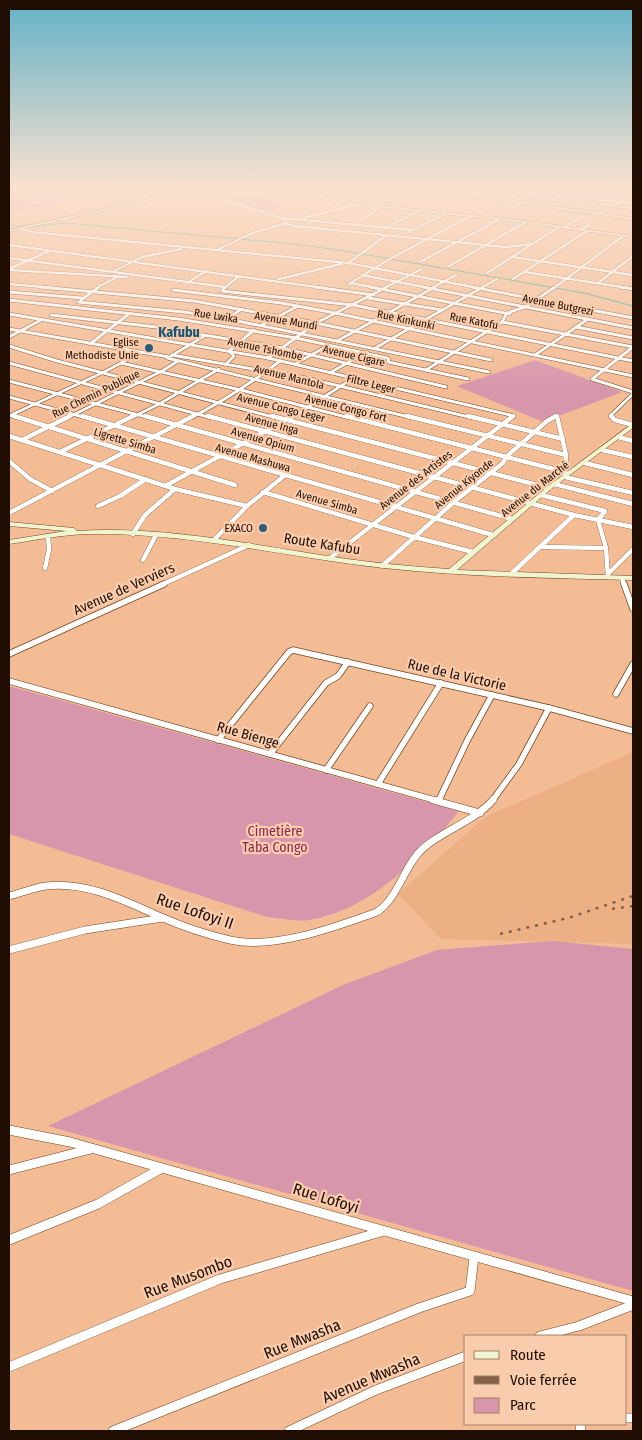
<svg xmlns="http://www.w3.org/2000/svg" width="642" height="1440" viewBox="0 0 642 1440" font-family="'Fira Sans Condensed',sans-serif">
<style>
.built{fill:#edb084}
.green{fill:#d896ad}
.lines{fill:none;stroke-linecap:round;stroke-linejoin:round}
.stream{stroke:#3aad96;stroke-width:1}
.street-far5-casing{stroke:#754621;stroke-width:3}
.street-far4-casing{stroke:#754621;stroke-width:4}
.street-far3-casing{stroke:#754621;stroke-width:5}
.street-far2-casing{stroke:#754621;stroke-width:7}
.street-far1-casing{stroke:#754621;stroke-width:8}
.street-casing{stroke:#754621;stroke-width:10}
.secondary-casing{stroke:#754621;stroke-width:1}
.street-far5{stroke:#fff;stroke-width:2.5}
.street-far4{stroke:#fff;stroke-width:3}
.street-far3{stroke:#fff;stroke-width:4.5}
.street-far2{stroke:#fff;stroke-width:5.5}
.street-far1{stroke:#fff;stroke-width:7}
.street{stroke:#fff;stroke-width:9}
.secondary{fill:#eff4d1;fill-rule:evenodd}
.rail-far1{stroke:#856148;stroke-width:1;stroke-dasharray:1 2.5;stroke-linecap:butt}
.rail{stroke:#856148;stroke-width:2.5;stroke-dasharray:3 6;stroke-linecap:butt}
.poi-dot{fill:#2b5d7b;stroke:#f9ccad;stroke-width:2}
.labels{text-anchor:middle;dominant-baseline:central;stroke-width:4.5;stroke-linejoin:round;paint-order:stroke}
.far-street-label{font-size:11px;fill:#1f0d01;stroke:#f9ccad}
.far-poi-label{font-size:11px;fill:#1f0d01;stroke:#f9ccad;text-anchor:end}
.far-quarter-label{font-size:14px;font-weight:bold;fill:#185475;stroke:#f9ccad}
.street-label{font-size:14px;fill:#1f0d01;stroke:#f9ccad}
.park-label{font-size:14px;fill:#8a2854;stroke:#f9ccad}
.near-street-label{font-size:16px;fill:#1f0d01;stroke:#f9ccad}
</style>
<rect width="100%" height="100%" fill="#f3bc95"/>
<g class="built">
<polygon points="123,187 200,187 124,202 83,197"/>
<polygon points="633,752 633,944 441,939 398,894 485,817"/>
</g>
<g class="green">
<polygon points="9,187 65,187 57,204 9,211"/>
<path d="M242,195H257L285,205C270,214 245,208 231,199Z"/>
<polygon points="535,360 622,392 543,422 457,386"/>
<path d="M9,686L459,811C422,857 369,911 309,920C296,922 280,918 267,917L9,834Z"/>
<polygon points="553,941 633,949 633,1291 48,1126 343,985 437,950"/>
</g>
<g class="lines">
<polyline class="stream" points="9,225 32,227 65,223 294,244 345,251 584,293 633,306"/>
<g class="street-far5-casing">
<g id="street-far5">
<polyline points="438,187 472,195"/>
<polyline points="474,187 633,203"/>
<polyline points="520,187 633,198"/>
<polyline points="565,187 633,194"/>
<polyline points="609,187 633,190"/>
<polyline points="192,190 282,218 411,230"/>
<polyline points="297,192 323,187"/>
<polyline points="316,197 362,187"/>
<polyline points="282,218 286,223 294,226 505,247 532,244"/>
<polyline points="303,218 359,204"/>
<polyline points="354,225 380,207"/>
<polyline points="385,228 418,211"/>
<polyline points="564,228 580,217"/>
<polyline points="21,229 32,232 348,263 478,288"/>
<polyline points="581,230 593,222"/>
<polyline points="409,232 445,214"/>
<polyline points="9,245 324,288"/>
<polyline points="217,250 250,234 287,223"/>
<polyline points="512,257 633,275"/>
<polyline points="9,258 225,287"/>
<polyline points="420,262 498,220"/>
<polyline points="348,263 387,235"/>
<polyline points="449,266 526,222"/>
<polyline points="9,269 49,251"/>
<polyline points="9,270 127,277"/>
<polyline points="112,272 142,257 181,249"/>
<polyline points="525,272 628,288"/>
<polyline points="487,273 559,227"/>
<polyline points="362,275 429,288"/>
<polyline points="279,279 341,264"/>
<polyline points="513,279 587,231"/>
<polyline points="187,283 206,271"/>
<polyline points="350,283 377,288"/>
<polyline points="598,283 633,256"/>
<polyline points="9,284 54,288"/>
<polyline points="349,284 388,260 470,216"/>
<polyline points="96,288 117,277"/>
<polyline points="224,288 239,276"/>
<polyline points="384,288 422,269"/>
<polyline points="432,288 456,275"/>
<polyline points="481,288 497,279"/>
<polyline points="554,288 623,236"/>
</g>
</g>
<g class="street-far4-casing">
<g id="street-far4">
<polyline points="40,287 194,301 316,323 491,360"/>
<polyline points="315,287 374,295"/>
<polyline points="370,287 510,314"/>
<polyline points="423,287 633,328"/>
<polyline points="472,287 633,318"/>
<polyline points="620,287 633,289"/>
<polyline points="223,289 226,287"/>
<polyline points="173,290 281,303 335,313 633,376"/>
<polyline points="222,291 353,305 633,361"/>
<polyline points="9,292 82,298"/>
<polyline points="368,298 442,310"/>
<polyline points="9,300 178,319 296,338 387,358 389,359 388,362 468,379"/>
<polyline points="81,300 99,287"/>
<polyline points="78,302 184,312 223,318 489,372"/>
<polyline points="9,314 268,358 514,416"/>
<polyline points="51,315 156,327 282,348 446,387"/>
<polyline points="224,320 242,309"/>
<polyline points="502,322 633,347"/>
<polyline points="262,325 298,306"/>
<polyline points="576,327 633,338"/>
<polyline points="9,329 169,357 167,358 413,418"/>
<polyline points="9,337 41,320"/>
<polyline points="337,341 435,287"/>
<polyline points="90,344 130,313"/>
<polyline points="9,346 57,361 277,418"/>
<polyline points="633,347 592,379 633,392"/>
<polyline points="375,348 483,287"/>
<polyline points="172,355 306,378 473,418"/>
<polyline points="535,355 588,319"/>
<polyline points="171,356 206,335"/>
<polyline points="268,358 316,323 387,287"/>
<polyline points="9,363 212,418"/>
<polyline points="121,363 241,390 350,418"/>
<polyline points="226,364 234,356 229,351 254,330"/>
<polyline points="295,364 329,345"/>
<polyline points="426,370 502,322 507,313 525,307 555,287"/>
<polyline points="331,372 367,352"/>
<polyline points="9,381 150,418"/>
<polyline points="9,397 87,418"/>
<polyline points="9,415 18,418"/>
<polyline points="9,416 104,372 140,353"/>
<polyline points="67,418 162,371 178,361"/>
<polyline points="131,418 161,403 219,369"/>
<path d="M191,418C223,401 252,383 280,361"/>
<polyline points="291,418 355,377"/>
<polyline points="512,418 514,416"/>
<polyline points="554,418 557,416 557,418"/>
<polyline points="612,418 610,416 633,394"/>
</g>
</g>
<g class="street-far3-casing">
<g id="street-far3">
<polyline points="14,416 235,485"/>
<polyline points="82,416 493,535"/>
<polyline points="145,416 512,519"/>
<polyline points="208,416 574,515 633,527"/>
<polyline points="272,416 549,488"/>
<polyline points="346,416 565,472"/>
<polyline points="407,416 566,455"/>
<polyline points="468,416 563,439"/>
<polyline points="557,416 566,455 565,477 633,493"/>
<polyline points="611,416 615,420 633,425"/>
<polyline points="9,436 175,489 247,506"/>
<polyline points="618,437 633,441"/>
<polyline points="22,440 70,416"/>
<polyline points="602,450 633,457"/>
<polyline points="60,452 133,416"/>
<polyline points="9,461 30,479 52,491"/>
<polyline points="585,463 633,475"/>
<polyline points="554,484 633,504"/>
<polyline points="165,486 293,416"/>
<polyline points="263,492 414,537 473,552"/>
<polyline points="541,495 605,511 598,520 606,548 608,577"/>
<polyline points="98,506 120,496 146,479"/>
<polyline points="9,513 193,416"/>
<polyline points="133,534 145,515 175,489"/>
<polyline points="213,541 247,506 284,476"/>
<polyline points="540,547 606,548"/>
<polyline points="330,558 513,416"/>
<polyline points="143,560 156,535"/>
<polyline points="382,566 454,502 503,463 506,457 547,421 556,416"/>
<polyline points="45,568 49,550 48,536"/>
<polyline points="511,574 574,515"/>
<polyline points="608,574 633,549"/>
<polyline points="622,578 624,585"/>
<polyline points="161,585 249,545"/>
</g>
</g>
<g class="street-far2-casing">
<g id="street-far2">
<polyline points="624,584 633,609"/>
<polyline points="9,654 164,584"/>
<polyline points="9,681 438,801"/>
<polyline points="616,694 633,664"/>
<polyline points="218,740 289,652 293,650 549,708 633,731"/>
<polyline points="270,754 326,683 338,676 348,662"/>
<polyline points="326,770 370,706"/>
<polyline points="378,784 441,683"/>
<polyline points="439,800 467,741 492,695"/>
<polyline points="492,801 519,764 549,708"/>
</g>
</g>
<g class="street-far1-casing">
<g id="street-far1">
<polyline points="433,800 480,813"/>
<path d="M9,896C21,893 33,888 46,886C86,881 125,901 161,917C181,926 209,935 230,940C274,950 335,927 377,912C396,899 402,874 416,856C434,833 472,824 493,800"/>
<polyline points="9,950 85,930 163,918"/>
</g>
</g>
<g class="street-casing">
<g id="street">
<polyline points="9,1130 70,1142 633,1301"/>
<polyline points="9,1170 91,1149"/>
<polyline points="9,1240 98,1204 162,1168"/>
<polyline points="540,1336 579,1326 633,1305"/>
<polyline points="9,1367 220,1279 384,1231"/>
<polyline points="626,1418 633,1418"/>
<polyline points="113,1431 419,1308 470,1291 474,1257"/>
<polyline points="289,1431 376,1390 466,1356"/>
<polyline points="580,1431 581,1424"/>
</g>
</g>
<g class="secondary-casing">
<g id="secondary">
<polygon points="201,187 209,187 9,232 9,230"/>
<polygon points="278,187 285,187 339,201 526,221 633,236 633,238 526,223 339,203"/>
<polygon points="480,187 484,187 475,194 633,218 633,220 471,196"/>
<polygon points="511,195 633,207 633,209 512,197"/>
<path d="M633,423V428L551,489L457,570L633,576V580C550,578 466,577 384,568C285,557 187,532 87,534C61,535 35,540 9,544V540L66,531L9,526V522L74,528L77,531C155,526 232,541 308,553C355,561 402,566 449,569L547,487Z"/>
</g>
</g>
<use href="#street-far5" class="street-far5"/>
<use href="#street-far4" class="street-far4"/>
<use href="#street-far3" class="street-far3"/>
<use href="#street-far2" class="street-far2"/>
<use href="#street-far1" class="street-far1"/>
<use href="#street" class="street"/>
<use href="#secondary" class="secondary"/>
<polyline class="rail-far1" points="427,187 468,198 633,222"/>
<g class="rail">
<polyline points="612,909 633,906"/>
<polyline points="500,934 568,918 633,896"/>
</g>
</g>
<linearGradient id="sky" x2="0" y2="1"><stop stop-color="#62b1c7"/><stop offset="0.48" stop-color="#fae1cf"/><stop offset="1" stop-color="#fae1cf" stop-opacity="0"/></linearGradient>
<rect width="642" height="389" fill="url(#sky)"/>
<g class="poi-dot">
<circle cx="149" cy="348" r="5"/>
<circle cx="263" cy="528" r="5"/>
</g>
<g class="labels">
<g class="far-street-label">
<text transform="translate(558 305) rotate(11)">Avenue Butgrezi</text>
<text transform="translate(216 316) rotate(9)">Rue Lwika</text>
<text transform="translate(406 320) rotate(12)">Rue Kinkunki</text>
<text transform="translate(286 321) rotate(10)">Avenue Mundi</text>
<text transform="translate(474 321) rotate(11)">Rue Katofu</text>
<text transform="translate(265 349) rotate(12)">Avenue Tshombe</text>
<text transform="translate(354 356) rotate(13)">Avenue Cigare</text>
<text transform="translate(289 377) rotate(14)">Avenue Mantola</text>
<text transform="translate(371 384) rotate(14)">Filtre Leger</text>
<text transform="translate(96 394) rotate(-26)">Rue Chemin Publique</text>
<text transform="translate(281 408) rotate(14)">Avenue Congo Leger</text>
<text transform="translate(346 408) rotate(14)">Avenue Congo Fort</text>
<text transform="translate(272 424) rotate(15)">Avenue Inga</text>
<text transform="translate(263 440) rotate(16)">Avenue Opium</text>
<text transform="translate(125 441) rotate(17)">Ligrette Simba</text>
<text transform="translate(253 458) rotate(16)">Avenue Mashuwa</text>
<text transform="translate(416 480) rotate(-38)">Avenue des Artistes</text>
<text transform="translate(464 484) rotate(-39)">Avenue Kiyonde</text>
<text transform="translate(535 489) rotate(-38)">Avenue du Marché</text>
<text transform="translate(327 502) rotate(16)">Avenue Simba</text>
</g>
<g class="far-poi-label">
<text x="139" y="342">Eglise<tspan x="139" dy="13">Methodiste Unie</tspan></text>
<text x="253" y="528">EXACO</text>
</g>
<g class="far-quarter-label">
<text x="179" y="332">Kafubu</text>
</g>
<g class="street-label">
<text transform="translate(322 544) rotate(9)">Route Kafubu</text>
<text transform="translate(124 589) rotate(-24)">Avenue de Verviers</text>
<text transform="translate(457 675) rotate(13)">Rue de la Victorie</text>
<text transform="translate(248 735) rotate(16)">Rue Bienge</text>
</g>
<g class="park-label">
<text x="275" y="831">Cimetière<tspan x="275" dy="16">Taba Congo</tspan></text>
</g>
<g class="near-street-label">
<text transform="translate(195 911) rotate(19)">Rue Lofoyi II</text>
<text transform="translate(326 1198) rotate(17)">Rue Lofoyi</text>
<text transform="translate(188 1277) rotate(-21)">Rue Musombo</text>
<text transform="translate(302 1339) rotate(-22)">Rue Mwasha</text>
<text transform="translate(371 1378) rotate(-23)">Avenue Mwasha</text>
</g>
</g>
<rect width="642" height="1440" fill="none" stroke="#1f0d01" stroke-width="20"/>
<rect x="464" y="1335" width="162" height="90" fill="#f9ccad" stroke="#a28068"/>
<rect x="474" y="1351" width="25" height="8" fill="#eff4d1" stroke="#a28068"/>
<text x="510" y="1360" font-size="15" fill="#1f0d01">Route</text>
<rect x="474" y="1376" width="25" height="8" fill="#856148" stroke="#a28068"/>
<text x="510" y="1385" font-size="15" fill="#1f0d01">Voie ferrée</text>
<rect x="474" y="1398" width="25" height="15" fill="#d896ad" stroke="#a28068"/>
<text x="510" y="1410" font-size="15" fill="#1f0d01">Parc</text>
</svg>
